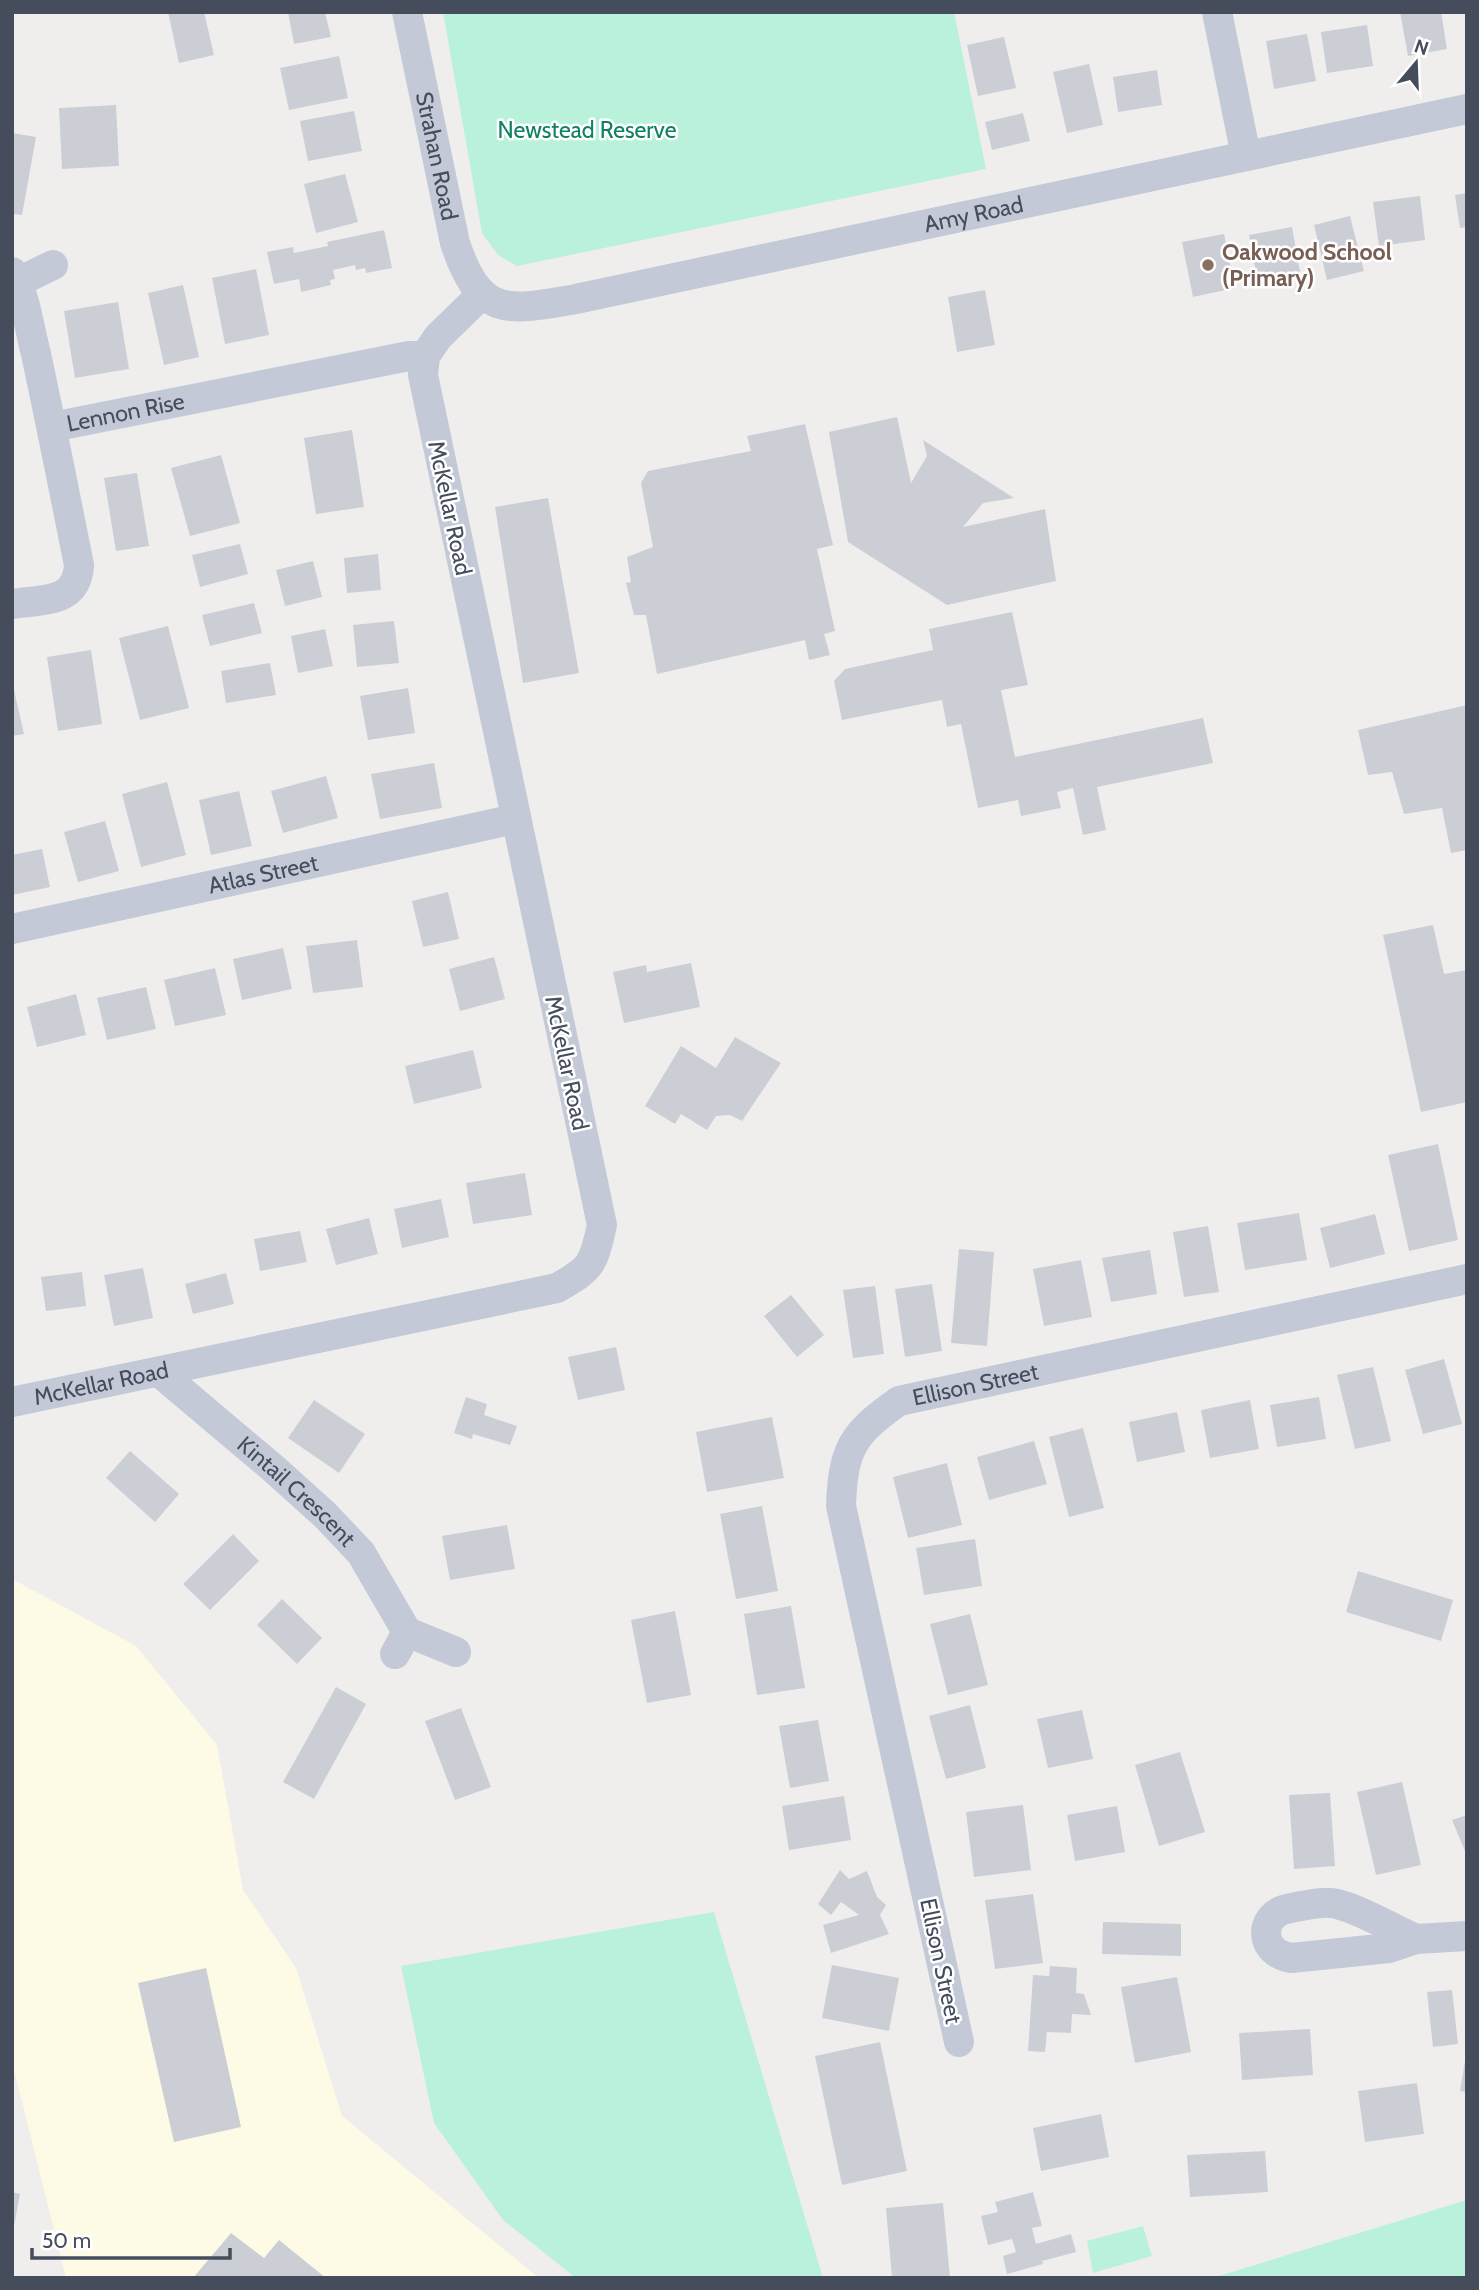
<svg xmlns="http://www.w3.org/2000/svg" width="1479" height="2290" viewBox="0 0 1479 2290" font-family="Cabin,sans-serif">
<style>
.commercial{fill:#fdfbe5}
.green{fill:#b9f1db}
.building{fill:#ccced6}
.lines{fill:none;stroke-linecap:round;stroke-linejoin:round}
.street{stroke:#c3c9d6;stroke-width:30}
.education-dot{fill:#8d6e63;stroke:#fff;stroke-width:2.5}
.labels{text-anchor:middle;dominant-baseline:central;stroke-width:5;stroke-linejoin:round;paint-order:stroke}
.park-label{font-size:23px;fill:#128163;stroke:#fff}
.street-label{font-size:23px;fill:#454c5c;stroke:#fff}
.education-label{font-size:23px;font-weight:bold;fill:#785e54;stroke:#fff;text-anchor:start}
</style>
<rect width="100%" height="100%" fill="#f0eeed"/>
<polygon class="commercial" points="12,1579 136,1646 217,1745 243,1890 296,1968 342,2116 539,2278 66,2278 12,2061"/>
<g class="green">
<polygon points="443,12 954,12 986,169 517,266 498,255 482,233"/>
<polygon points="714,1912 823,2278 576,2278 503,2220 434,2123 401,1966"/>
<polygon points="1467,2200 1467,2278 1212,2278"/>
<polygon points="1143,2226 1152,2256 1093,2273 1087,2241"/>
</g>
<g class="building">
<polygon points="168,12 204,12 214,55 179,63"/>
<polygon points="288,12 325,12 331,37 294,44"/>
<polygon points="1400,12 1441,12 1447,49 1408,56"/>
<polygon points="1367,25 1373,66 1327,73 1321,32"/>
<polygon points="1307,34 1316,81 1274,89 1266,41"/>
<polygon points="1004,37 1016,88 978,96 967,45"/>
<polygon points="339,56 348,98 289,110 280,68"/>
<polygon points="1089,64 1103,125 1067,133 1053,72"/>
<polygon points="1157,70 1162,105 1118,112 1113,77"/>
<polygon points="116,105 119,166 62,169 59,108"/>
<polygon points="354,111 362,151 308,161 300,121"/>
<polygon points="1023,113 1030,141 992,150 985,122"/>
<polygon points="12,133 36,137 22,215 12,214"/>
<polygon points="345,174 358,222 316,233 304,184"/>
<polygon points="1467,193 1467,227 1460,228 1455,195"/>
<polygon points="1420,196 1425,240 1379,246 1373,202"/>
<polygon points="1350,216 1364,271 1327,280 1314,225"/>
<polygon points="1292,227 1301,277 1258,284 1249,235"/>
<polygon points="384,230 392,268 366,273 365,268 356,270 355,265 333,270 335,279 330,280 331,285 301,292 299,279 274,284 267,252 293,247 294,253 328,246 327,242"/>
<polygon points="1224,234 1235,288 1193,297 1182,242"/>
<polygon points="256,269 269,335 225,344 212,278"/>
<polygon points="183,285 199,357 164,365 148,293"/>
<polygon points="985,290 995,345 957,352 948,297"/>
<polygon points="118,302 129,369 75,378 64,311"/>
<polygon points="897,417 911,483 927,456 923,440 1014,498 983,503 963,527 1045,509 1056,581 947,605 848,542 829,432"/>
<polygon points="805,424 833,545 817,549 835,631 824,634 830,655 809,660 805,640 657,674 646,615 634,615 626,583 631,582 627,557 653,547 641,483 648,471 751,451 747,436"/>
<polygon points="352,430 364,507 316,514 304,438"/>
<polygon points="221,455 240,523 190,536 171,468"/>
<polygon points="137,473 149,546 116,551 104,478"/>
<polygon points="548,498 579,673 523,683 495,507"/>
<polygon points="240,544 248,574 200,587 192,555"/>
<polygon points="378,554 381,590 347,593 344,558"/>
<polygon points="313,561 322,597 285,606 276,570"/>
<polygon points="254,603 262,633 210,646 202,615"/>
<polygon points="1012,612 1028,685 1001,690 1015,757 1203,718 1213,763 1097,787 1106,830 1083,835 1073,788 1057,792 1061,808 1021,816 1018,800 978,808 961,724 947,727 942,700 842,720 834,681 845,669 933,650 929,629"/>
<polygon points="394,621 399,663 357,667 353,625"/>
<polygon points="168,626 189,708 140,720 119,638"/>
<polygon points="325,629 333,666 298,673 291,636"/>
<polygon points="91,650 102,724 58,731 47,657"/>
<polygon points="270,663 276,695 226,703 221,671"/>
<polygon points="12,681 24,734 12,736"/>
<polygon points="408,688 415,733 368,740 360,696"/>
<polygon points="1467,705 1467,850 1451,853 1442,808 1404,814 1392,772 1368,775 1358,730"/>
<polygon points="434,763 442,808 380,819 371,774"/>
<polygon points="326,776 338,818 283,833 271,791"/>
<polygon points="167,782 186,855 141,867 122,794"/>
<polygon points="239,791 252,846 211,855 199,800"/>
<polygon points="105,821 119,871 78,882 64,832"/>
<polygon points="42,849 50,887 12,895 12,855"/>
<polygon points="448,892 459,939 423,947 412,901"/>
<polygon points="1433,925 1444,974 1467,970 1467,1102 1421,1112 1383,935"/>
<polygon points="357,940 363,987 313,993 306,946"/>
<polygon points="283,948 292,989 242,1000 233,959"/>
<polygon points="494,957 505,999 460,1011 449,969"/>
<polygon points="691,963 700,1007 624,1023 613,972 646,965 647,972"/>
<polygon points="215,968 226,1015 175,1026 164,980"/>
<polygon points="146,987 156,1029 107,1040 97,998"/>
<polygon points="76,994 86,1035 37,1047 27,1007"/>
<polygon points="735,1037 781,1063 742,1121 730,1115 716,1116 707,1130 681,1114 675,1124 645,1106 681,1046 716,1068"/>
<polygon points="473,1050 482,1088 414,1104 405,1066"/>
<polygon points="1438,1144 1458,1240 1409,1251 1388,1155"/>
<polygon points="525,1173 532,1215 473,1224 466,1183"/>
<polygon points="441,1199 449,1237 402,1248 394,1209"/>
<polygon points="1299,1213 1307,1260 1245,1270 1237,1223"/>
<polygon points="1375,1214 1385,1254 1330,1268 1320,1228"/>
<polygon points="369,1218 378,1254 336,1265 326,1229"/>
<polygon points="1208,1226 1219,1292 1184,1297 1173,1232"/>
<polygon points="300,1231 307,1262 260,1271 254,1239"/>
<polygon points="959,1249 994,1252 987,1346 951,1343"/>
<polygon points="1150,1250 1157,1294 1111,1302 1102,1258"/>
<polygon points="1081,1260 1092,1317 1044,1326 1033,1269"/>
<polygon points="143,1268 153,1318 114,1326 104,1275"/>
<polygon points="82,1272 86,1306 46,1311 41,1277"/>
<polygon points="226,1273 234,1304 193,1314 185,1284"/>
<polygon points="932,1284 942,1351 905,1357 895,1289"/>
<polygon points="875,1286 884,1354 853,1358 843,1290"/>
<polygon points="791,1295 824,1335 797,1357 764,1316"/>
<polygon points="616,1347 625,1390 578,1400 568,1357"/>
<polygon points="1444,1359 1462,1424 1423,1434 1405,1370"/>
<polygon points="1373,1367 1391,1441 1355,1449 1337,1375"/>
<polygon points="466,1397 487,1404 484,1415 517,1426 510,1445 473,1434 472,1439 454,1433"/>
<polygon points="1319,1397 1326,1439 1277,1447 1270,1405"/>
<polygon points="314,1400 365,1434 339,1473 288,1438"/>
<polygon points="1250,1400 1259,1449 1210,1458 1201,1410"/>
<polygon points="1177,1412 1185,1452 1137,1462 1129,1422"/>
<polygon points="772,1417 784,1478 707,1492 696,1432"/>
<polygon points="1083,1428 1104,1508 1069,1517 1049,1437"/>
<polygon points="1034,1441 1047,1484 989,1500 977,1457"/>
<polygon points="130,1451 179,1494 155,1522 106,1478"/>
<polygon points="947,1463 962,1525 908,1538 893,1477"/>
<polygon points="762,1506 778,1591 736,1599 720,1514"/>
<polygon points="507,1525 515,1569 450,1580 442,1536"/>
<polygon points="233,1534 259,1561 210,1610 183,1584"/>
<polygon points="975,1539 982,1586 924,1595 916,1548"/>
<polygon points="1358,1571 1453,1600 1441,1641 1346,1612"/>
<polygon points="282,1599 322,1638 297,1664 257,1625"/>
<polygon points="791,1606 805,1688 757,1695 744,1614"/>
<polygon points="675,1611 691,1695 647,1703 631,1620"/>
<polygon points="970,1614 988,1685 948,1695 930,1624"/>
<polygon points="336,1687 366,1704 314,1799 283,1782"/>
<polygon points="970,1705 986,1768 946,1779 929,1716"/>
<polygon points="461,1708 491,1787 455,1800 425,1721"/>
<polygon points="1082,1710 1093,1759 1048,1768 1037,1719"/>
<polygon points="818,1720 829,1781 790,1788 779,1726"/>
<polygon points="1180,1752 1205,1832 1159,1846 1135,1765"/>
<polygon points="1402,1782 1421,1865 1376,1875 1357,1792"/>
<polygon points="1330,1793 1335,1866 1294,1869 1289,1795"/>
<polygon points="844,1796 851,1840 789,1850 782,1806"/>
<polygon points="1023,1805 1031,1870 974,1877 966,1812"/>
<polygon points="1117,1806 1125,1852 1075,1861 1067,1815"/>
<polygon points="1467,1815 1467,1856 1452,1820"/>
<polygon points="840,1870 849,1879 867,1871 877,1897 886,1905 880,1915 889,1934 831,1953 823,1925 859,1915 841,1902 831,1915 818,1904"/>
<polygon points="1033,1894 1043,1963 995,1969 985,1900"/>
<polygon points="1103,1922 1181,1924 1181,1956 1102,1954"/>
<polygon points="832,1965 899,1978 889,2031 822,2018"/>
<polygon points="1050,1966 1077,1968 1076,1993 1084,1994 1091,2015 1072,2014 1071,2033 1047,2032 1045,2052 1028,2051 1033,1975 1049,1976"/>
<polygon points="206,1968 241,2127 174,2142 138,1983"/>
<polygon points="1177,1977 1191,2052 1135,2063 1121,1987"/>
<polygon points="1452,1990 1458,2044 1433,2047 1427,1992"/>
<polygon points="1310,2029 1313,2075 1242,2080 1239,2033"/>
<polygon points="880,2042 907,2171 842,2185 815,2056"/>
<polygon points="1465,2061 1467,2061 1467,2092 1460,2091"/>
<polygon points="1417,2083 1424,2134 1365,2142 1358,2091"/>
<polygon points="1101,2114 1109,2157 1041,2171 1033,2128"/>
<polygon points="1265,2151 1268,2192 1190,2197 1187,2155"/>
<polygon points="12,2192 20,2194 14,2226 12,2226"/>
<polygon points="1033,2192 1042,2226 1032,2228 1036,2244 1071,2234 1076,2252 1042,2261 1043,2264 1007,2274 1003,2256 1016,2252 1012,2239 988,2245 981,2216 998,2212 995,2202"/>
<polygon points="943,2203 950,2278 892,2278 886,2208"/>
<polygon points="231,2233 264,2258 279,2240 326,2278 193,2278"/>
</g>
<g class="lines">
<g class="street">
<path id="s1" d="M407,12L455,243C480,318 507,311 576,299L1467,109"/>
<polyline points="1217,12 1246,156"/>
<path d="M12,272C26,296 29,328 36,354C51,424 65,495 79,565C77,604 43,599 12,604"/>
<polyline points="18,282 53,265"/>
<path id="s2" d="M52,427L409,356H425"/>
<path id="s3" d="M12,929L515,819"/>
<path id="s4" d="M159,1372L274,1469L326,1516L361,1553L407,1632L456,1652"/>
<path id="s5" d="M12,1402L557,1288C592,1268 593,1265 602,1225L423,375L425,356L438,337L481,295"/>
<polyline points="395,1654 407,1632"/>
<path d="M1416,1939C1395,1930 1353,1905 1331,1903C1321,1902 1293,1907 1283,1910C1264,1917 1260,1940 1276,1952C1280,1955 1286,1957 1291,1958L1389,1948L1416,1939L1467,1936"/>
<path id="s6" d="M959,2042L841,1506C843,1449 852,1434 899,1401L1467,1279"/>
</g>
</g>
<circle class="education-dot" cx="1208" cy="265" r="7"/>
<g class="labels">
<g class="park-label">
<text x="587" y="130">Newstead Reserve</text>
</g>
<g class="street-label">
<text stroke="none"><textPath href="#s1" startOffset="147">Strahan Road</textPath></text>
<text stroke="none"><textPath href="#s1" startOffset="798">Amy Road</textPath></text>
<text stroke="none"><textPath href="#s2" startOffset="75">Lennon Rise</textPath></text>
<text transform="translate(450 508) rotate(78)">McKellar Road</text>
<text stroke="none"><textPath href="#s3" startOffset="257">Atlas Street</textPath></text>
<text transform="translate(567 1063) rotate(78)">McKellar Road</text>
<text stroke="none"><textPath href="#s5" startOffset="91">McKellar Road</textPath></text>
<text stroke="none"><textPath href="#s6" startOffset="754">Ellison Street</textPath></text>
<text stroke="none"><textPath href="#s4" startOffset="182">Kintail Crescent</textPath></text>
<text transform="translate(941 1961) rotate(78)">Ellison Street</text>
</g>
<g class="education-label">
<text x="1222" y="252">Oakwood School<tspan x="1222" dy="26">(Primary)</tspan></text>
</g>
</g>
<rect width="1479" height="2290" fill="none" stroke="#454c5c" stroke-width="28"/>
<g transform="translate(1416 63) rotate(19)" stroke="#ffffff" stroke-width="5" paint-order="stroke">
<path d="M0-5L12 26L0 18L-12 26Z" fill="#454c5c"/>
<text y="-10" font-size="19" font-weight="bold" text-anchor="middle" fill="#454c5c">N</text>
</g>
<path d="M32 2248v10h198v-10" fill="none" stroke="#454c5c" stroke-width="3.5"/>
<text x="42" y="2248" font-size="21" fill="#454c5c" stroke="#ffffff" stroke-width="5" paint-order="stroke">50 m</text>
</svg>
